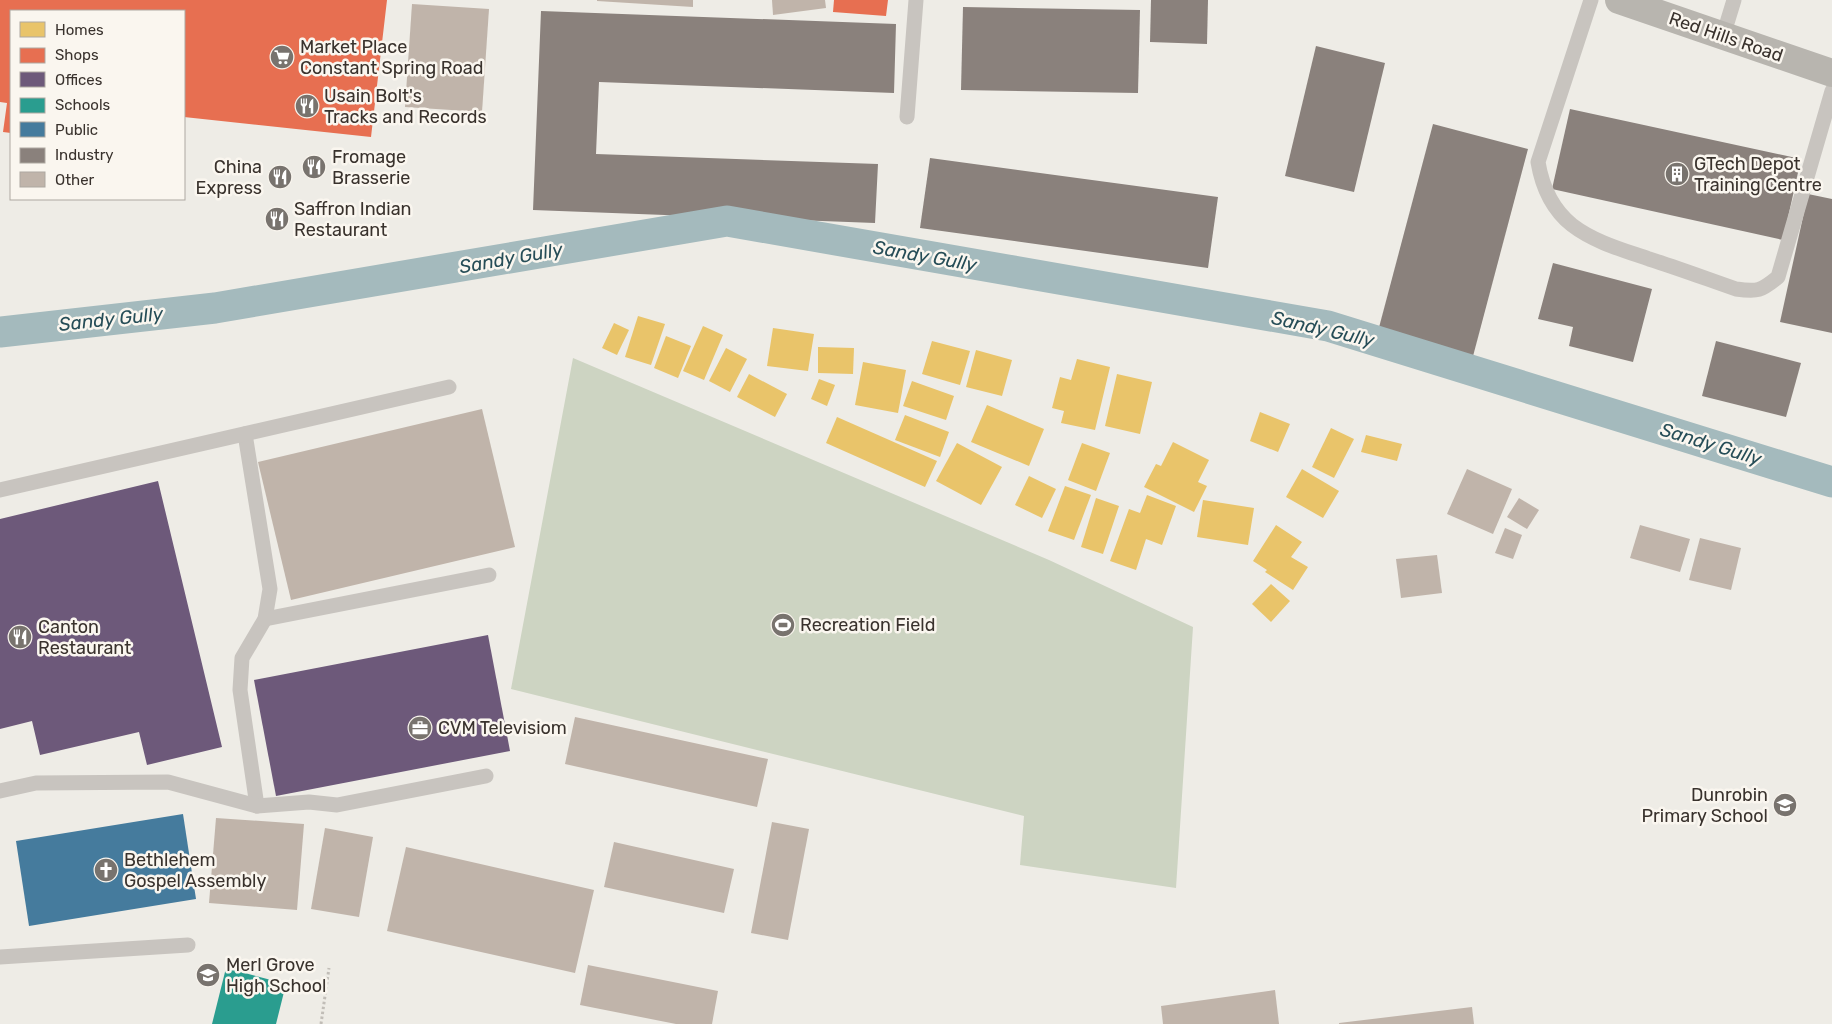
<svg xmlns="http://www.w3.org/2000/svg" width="1832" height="1024" viewBox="0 0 1832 1024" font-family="Rubik,sans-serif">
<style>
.green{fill:#cdd4c2}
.homes{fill:#e9c46a}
.shops{fill:#e76f51}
.offices{fill:#6d597a}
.schools{fill:#2a9d8f}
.public{fill:#457b9d}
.industry{fill:#8a817c}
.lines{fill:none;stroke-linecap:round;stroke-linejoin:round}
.canal{stroke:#a4babd;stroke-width:31}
.building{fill:#c0b4aa}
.path{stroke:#c1bdb7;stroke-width:3;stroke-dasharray:2.5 2.5;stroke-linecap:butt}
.lane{stroke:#c8c4bf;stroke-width:15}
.secondary{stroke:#b8b5af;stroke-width:28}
.labels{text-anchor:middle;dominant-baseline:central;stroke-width:5;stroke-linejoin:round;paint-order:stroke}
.street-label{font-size:18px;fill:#39322d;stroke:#faf6ef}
.poi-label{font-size:18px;fill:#39322d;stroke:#faf6ef;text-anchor:start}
.water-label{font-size:19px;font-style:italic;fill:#264d57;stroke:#faf6ef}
</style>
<rect width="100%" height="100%" fill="#eeece6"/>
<polygon class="green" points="573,358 1049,560 1193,627 1176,888 1020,865 1024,816 511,689"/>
<g class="homes">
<polygon points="638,316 665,324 651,365 625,357"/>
<polygon points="614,323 629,330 617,355 602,348"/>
<polygon points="703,326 723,335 704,380 683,371"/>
<polygon points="773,328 814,334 808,371 767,366"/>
<polygon points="666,336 691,346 678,378 654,368"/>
<polygon points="932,341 970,351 960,385 922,374"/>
<polygon points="818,347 854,348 853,374 818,373"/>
<polygon points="726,348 747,359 730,392 709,381"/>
<polygon points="976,350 1012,360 1002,396 966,387"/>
<polygon points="1077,359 1110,367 1095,430 1061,423 1064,411 1052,408 1060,377 1071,380"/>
<polygon points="863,362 906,370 898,413 855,405"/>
<polygon points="749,374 787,394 775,417 737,397"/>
<polygon points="1117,374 1152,382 1140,434 1105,426"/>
<polygon points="819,379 835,385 827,406 811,399"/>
<polygon points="912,381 954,396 946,420 903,406"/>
<polygon points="987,405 1044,429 1029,466 971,442"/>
<polygon points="1260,412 1290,424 1278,452 1250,441"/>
<polygon points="905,415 949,432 940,457 895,440"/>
<polygon points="837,417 937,461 925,487 826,443"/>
<polygon points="1331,428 1354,439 1334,478 1312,467"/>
<polygon points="1366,435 1402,444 1397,461 1361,452"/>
<polygon points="1173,442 1209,460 1198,482 1207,486 1194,512 1144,487 1156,464 1161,466"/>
<polygon points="957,443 1002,467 981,505 936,481"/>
<polygon points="1082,443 1110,453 1096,491 1068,480"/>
<polygon points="1302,469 1339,491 1323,518 1286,497"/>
<polygon points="1029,476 1056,489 1042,518 1015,505"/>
<polygon points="1065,486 1091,495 1074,540 1048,531"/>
<polygon points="1147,495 1176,506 1162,545 1146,539 1136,570 1110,561 1129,509 1140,513"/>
<polygon points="1096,498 1119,506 1103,554 1081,547"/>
<polygon points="1203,500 1254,508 1248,545 1197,537"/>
<polygon points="1276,525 1302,542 1291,557 1308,567 1293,590 1265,572 1267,570 1253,561"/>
<polygon points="1271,584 1290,601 1271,622 1252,604"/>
</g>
<g class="shops">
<polygon points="0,0 387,0 371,137 184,117 184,11 11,11 11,133 3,132 7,103 0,102"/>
<polygon points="834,0 888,0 886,16 833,12"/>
</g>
<g class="offices">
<polygon points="158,481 222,747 147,765 139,732 40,755 32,721 0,729 0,519"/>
<polygon points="488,635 510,751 276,796 254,680"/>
</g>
<polygon class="schools" points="226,968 286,984 276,1024 212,1024"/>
<polygon class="public" points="183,814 196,899 29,926 16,841"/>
<g class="industry">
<polygon points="1151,0 1208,0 1207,44 1150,42"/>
<polygon points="963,7 1140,10 1138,93 961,90"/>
<polygon points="541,11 896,24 894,93 599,82 596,154 878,164 875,223 533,210"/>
<polygon points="1316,46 1385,63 1354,192 1285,176"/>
<polygon points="1570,109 1801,159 1783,240 1552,189"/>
<polygon points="1433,124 1528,149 1472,360 1377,335"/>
<polygon points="930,158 1218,197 1208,268 920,228"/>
<polygon points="1808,194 1832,199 1832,333 1780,322"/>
<polygon points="1553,263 1652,289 1633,362 1569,346 1573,327 1538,319"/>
<polygon points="1716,341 1801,363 1786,417 1702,396"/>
</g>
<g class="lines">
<polyline class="canal" points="0,332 215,308 727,221 1328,326 1832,482"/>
</g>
<g class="building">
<polygon points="597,0 693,0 693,7 597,1"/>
<polygon points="772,0 825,0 826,8 773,15"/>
<polygon points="412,4 489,9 482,112 405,107"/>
<polygon points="482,409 515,547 291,600 258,462"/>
<polygon points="1467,469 1512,489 1493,534 1447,514"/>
<polygon points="1519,498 1539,510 1527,529 1507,517"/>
<polygon points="1640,525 1690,539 1680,572 1630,558"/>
<polygon points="1505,528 1522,535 1513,559 1495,553"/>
<polygon points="1700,538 1741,548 1731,590 1689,580"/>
<polygon points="1437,555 1442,593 1401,598 1396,559"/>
<polygon points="575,717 768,759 757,807 565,764"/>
<polygon points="216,818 304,824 297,910 209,903"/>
<polygon points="772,822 809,829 788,940 751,933"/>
<polygon points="325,828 373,837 359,917 311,909"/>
<polygon points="614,842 734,869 724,913 604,887"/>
<polygon points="406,847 594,890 575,973 387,931"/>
<polygon points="588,965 718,991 712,1024 676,1024 580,1005"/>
<polygon points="1275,990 1279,1024 1163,1024 1161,1006"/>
<polygon points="1472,1007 1474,1024 1339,1024 1339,1023"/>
</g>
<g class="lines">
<polyline class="path" points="321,1024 329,968"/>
<g class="lane">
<path d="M1591,0L1538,162C1542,186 1552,209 1572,225C1594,242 1623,250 1649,259C1678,268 1707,279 1736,289C1758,292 1761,291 1778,277L1832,91"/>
<polyline points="1723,36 1734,0"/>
<polyline points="907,117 916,0"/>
<polyline points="245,434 270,589 265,619 242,658 240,690 257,806"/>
<polyline points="0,490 449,387"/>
<polyline points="265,619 489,575"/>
<polyline points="0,791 36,783 168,782 257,806 309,802 337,805 486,776"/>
<polyline points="0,957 188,945"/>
</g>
<polyline class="secondary" points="1619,0 1832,73"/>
</g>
<defs>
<g id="supermarket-disc" transform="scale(1.25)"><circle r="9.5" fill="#78736e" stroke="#faf6ef"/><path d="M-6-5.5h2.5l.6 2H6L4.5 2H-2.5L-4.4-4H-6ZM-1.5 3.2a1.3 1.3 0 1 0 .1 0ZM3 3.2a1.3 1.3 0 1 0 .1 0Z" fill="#fff"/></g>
<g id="restaurant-disc" transform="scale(1.25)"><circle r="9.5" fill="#78736e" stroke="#faf6ef"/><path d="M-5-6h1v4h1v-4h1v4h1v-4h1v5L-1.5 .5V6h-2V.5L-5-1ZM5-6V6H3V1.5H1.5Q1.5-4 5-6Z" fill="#fff"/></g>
<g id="building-disc" transform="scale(1.25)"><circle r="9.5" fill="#78736e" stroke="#faf6ef"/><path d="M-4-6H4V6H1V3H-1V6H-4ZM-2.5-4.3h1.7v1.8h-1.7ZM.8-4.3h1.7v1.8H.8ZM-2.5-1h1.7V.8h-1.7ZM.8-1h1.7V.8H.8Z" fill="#fff"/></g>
<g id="stadium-disc" transform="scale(1.25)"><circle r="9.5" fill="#78736e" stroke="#faf6ef"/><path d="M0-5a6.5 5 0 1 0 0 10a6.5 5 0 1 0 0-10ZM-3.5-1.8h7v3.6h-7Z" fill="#fff"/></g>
<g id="office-disc" transform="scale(1.25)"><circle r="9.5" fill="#78736e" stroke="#faf6ef"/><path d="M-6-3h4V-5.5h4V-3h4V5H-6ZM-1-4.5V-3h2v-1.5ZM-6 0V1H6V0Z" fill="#fff"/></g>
<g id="school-disc" transform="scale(1.25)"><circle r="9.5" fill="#78736e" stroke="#faf6ef"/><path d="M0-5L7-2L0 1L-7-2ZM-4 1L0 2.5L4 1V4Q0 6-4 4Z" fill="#fff"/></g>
<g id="church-disc" transform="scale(1.25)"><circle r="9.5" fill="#78736e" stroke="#faf6ef"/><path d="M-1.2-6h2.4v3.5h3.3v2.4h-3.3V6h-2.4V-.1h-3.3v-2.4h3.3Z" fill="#fff"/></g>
</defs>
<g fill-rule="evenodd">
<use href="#supermarket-disc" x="282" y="57"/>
<use href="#restaurant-disc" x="307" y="106"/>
<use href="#restaurant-disc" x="314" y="167"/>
<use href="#building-disc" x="1677" y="174"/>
<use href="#restaurant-disc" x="280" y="177"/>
<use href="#restaurant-disc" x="277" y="219"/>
<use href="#stadium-disc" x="783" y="625"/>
<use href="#restaurant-disc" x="20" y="637"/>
<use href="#office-disc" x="420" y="728"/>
<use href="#school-disc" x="1785" y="805"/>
<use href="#church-disc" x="106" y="870"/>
<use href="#school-disc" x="208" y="975"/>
</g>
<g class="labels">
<g class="street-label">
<text transform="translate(1726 37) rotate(19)">Red Hills Road</text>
</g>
<g class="poi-label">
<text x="300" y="47">Market Place<tspan x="300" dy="21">Constant Spring Road</tspan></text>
<text x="324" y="96">Usain Bolt's<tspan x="324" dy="21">Tracks and Records</tspan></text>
<text x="332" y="157">Fromage<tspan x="332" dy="21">Brasserie</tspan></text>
<text x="1694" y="164">GTech Depot<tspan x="1694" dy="21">Training Centre</tspan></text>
<text x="262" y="167" text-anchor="end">China<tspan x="262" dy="21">Express</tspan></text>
<text x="294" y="209">Saffron Indian<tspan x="294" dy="21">Restaurant</tspan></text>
<text x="800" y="625">Recreation Field</text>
<text x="38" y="627">Canton<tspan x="38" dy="21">Restaurant</tspan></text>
<text x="438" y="728">CVM Televisiom</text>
<text x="1768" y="795" text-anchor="end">Dunrobin<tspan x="1768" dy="21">Primary School</tspan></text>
<text x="124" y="860">Bethlehem<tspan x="124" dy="21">Gospel Assembly</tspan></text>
<text x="226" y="965">Merl Grove<tspan x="226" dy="21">High School</tspan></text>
</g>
<g class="water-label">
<text transform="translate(925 256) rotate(10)">Sandy Gully</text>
<text transform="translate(511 258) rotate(-10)">Sandy Gully</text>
<text transform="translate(111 319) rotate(-6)">Sandy Gully</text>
<text transform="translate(1323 329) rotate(13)">Sandy Gully</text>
<text transform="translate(1711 444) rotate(17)">Sandy Gully</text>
</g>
</g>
<rect x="10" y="10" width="175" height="190" fill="#faf6ef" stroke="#ada8a1"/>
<rect x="20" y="22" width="25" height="15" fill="#e9c46a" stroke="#ada8a1"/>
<text x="55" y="35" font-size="15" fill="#39322d">Homes</text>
<rect x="20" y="48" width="25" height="15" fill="#e76f51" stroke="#ada8a1"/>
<text x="55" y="60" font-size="15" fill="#39322d">Shops</text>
<rect x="20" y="72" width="25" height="15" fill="#6d597a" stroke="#ada8a1"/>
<text x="55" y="85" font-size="15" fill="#39322d">Offices</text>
<rect x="20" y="98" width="25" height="15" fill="#2a9d8f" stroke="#ada8a1"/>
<text x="55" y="110" font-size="15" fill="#39322d">Schools</text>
<rect x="20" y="122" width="25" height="15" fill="#457b9d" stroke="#ada8a1"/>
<text x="55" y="135" font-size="15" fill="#39322d">Public</text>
<rect x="20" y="148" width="25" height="15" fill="#8a817c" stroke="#ada8a1"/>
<text x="55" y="160" font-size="15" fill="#39322d">Industry</text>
<rect x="20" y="172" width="25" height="15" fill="#c0b4aa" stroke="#ada8a1"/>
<text x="55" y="185" font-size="15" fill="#39322d">Other</text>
</svg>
